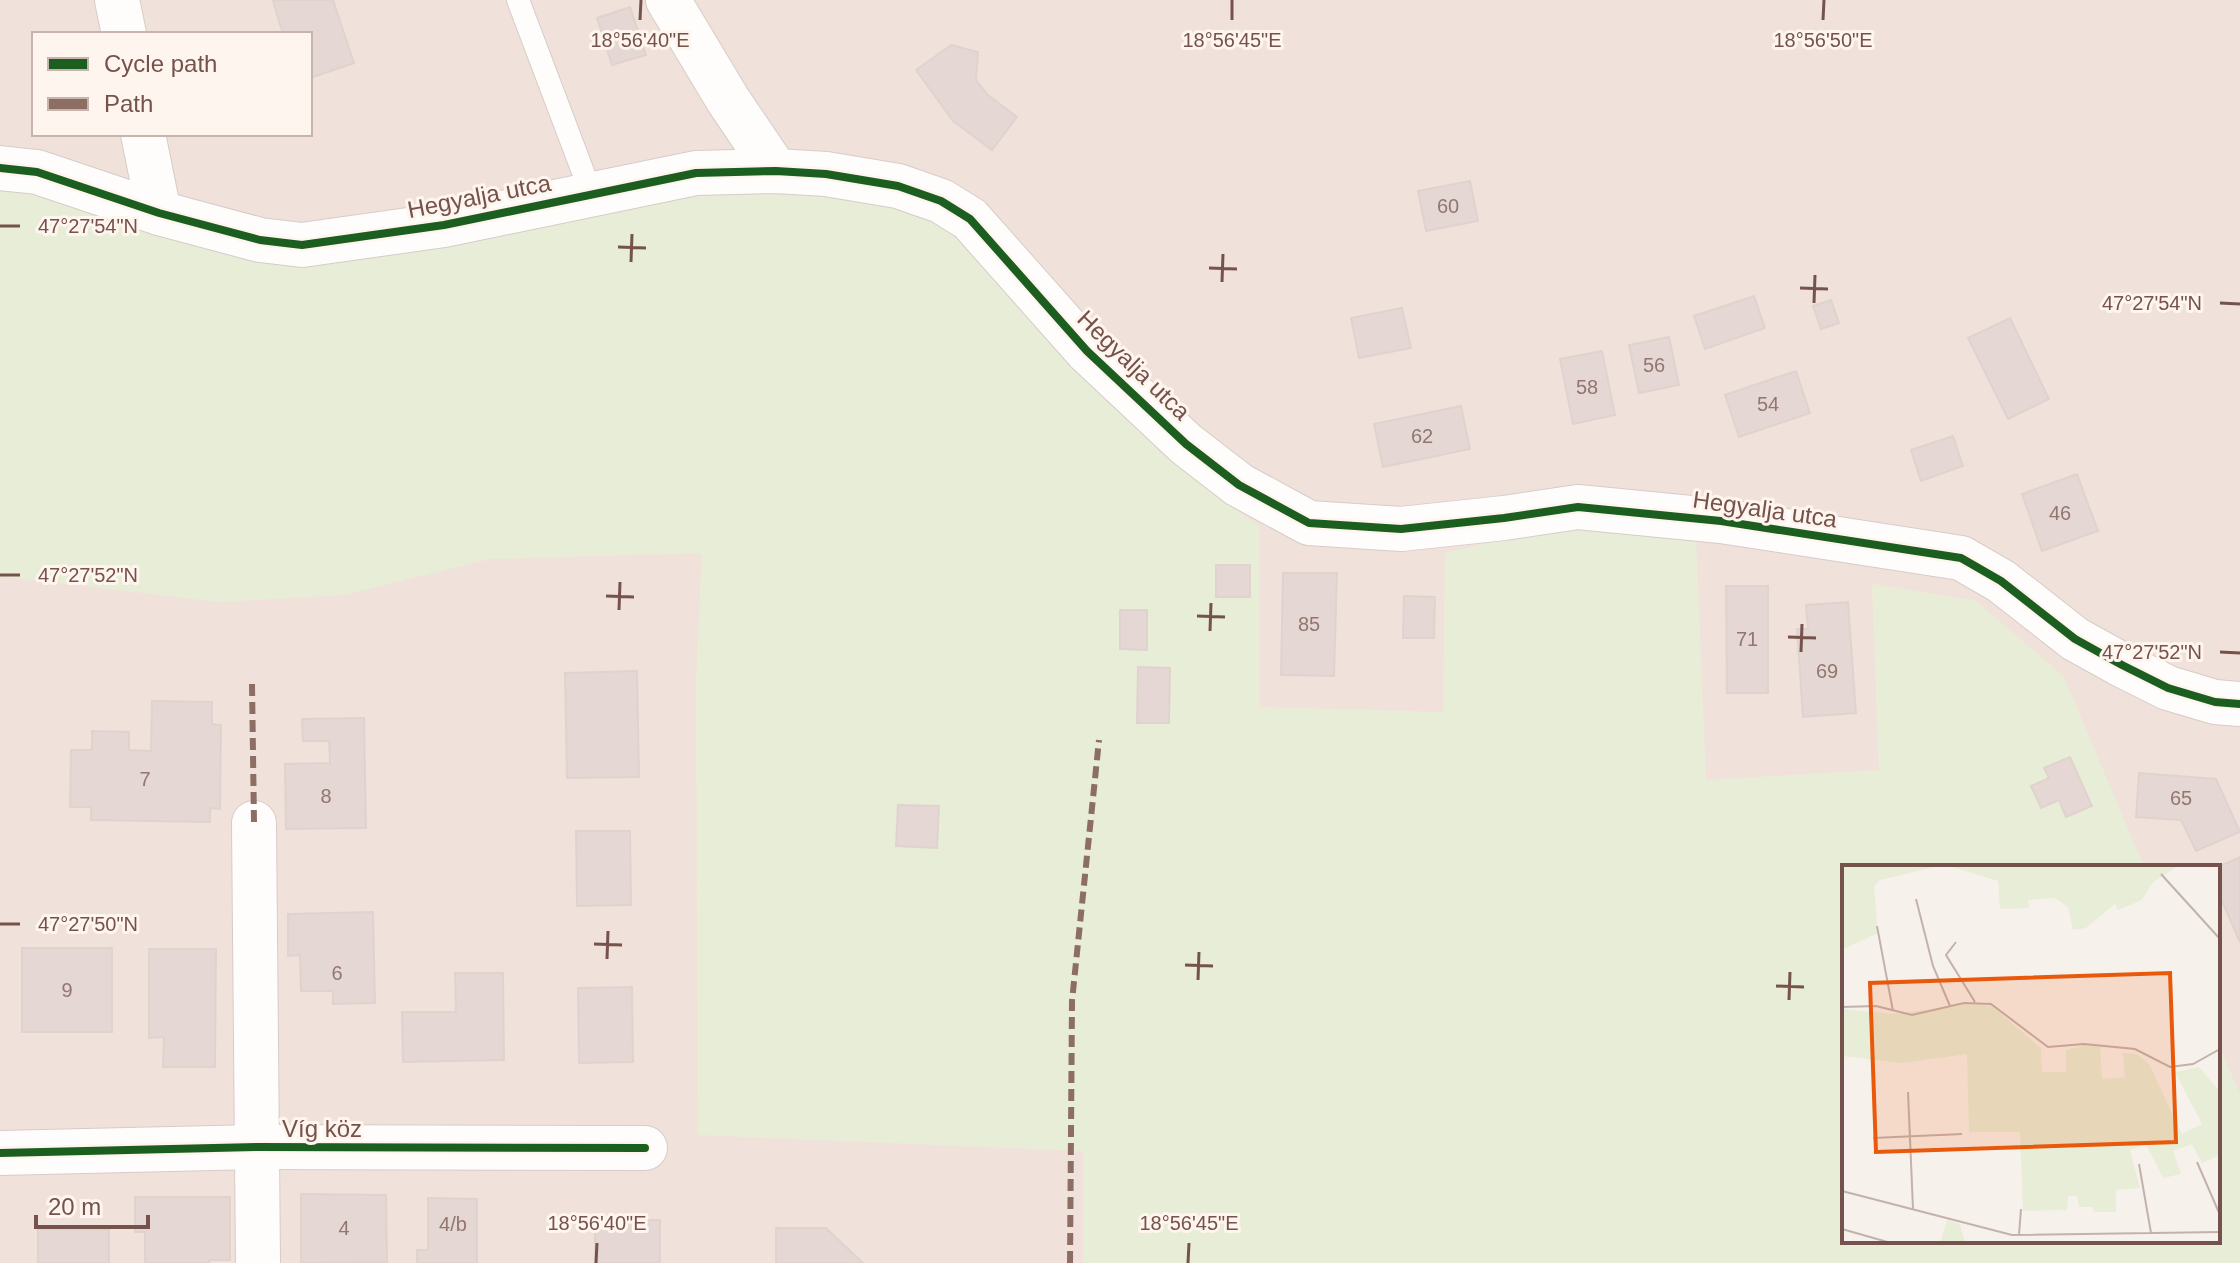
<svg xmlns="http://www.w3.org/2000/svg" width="2240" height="1263" viewBox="0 0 2240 1263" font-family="Helvetica,sans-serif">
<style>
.residential{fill:#f0e2da;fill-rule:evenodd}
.green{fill:#e8edd7}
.building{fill:#e4d7d4;stroke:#e0d3ce;stroke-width:2}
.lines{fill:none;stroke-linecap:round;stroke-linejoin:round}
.service-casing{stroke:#d6ccc8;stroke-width:24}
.minor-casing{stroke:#d6ccc8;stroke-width:46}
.service{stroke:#fefdfc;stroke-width:22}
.minor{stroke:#fefdfc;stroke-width:44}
.quiet{stroke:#8d6e63;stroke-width:6;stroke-dasharray:12 6;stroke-linecap:butt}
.cycleway-casing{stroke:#fff5ef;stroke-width:13}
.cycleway{stroke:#1b5e20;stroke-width:8}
.ticks{fill:none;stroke:#76524c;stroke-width:3}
.labels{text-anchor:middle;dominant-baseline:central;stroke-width:6;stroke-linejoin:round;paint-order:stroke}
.number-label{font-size:20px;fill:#937670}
.street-label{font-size:24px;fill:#76524c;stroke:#fff5ef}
.inset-road{fill:none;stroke:#c3b1ac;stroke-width:2}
.view{fill:#e8590c;fill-opacity:0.15;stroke:#e8590c;stroke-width:4}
.inset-edge{fill:none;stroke:#76524c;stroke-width:4}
.ticks-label{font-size:20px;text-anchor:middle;fill:#76524c;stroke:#fff5ef;stroke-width:6;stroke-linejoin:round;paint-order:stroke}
</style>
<rect width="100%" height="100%" fill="#f7f1ec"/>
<path class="residential" d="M0,0H2240V1263H0ZM34,34H310V134H34ZM1844,867H2218V1241H1844Z"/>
<polygon class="green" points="0,184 253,254 326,264 517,225 653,205 738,185 902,199 978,251 1192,478 1259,526 1259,707 1443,712 1445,553 1592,521 1696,539 1706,780 1879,770 1872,584 1976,601 2064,677 2144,867 1844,867 1844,1241 2218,1241 2218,1043 2240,1095 2240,1263 1083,1263 1083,1151 698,1135 696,682 702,553 490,559 344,595 219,602 0,576"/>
<g class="building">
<polygon points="277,0 333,0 354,63 310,78 310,34 283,34 273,1"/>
<polygon points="630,7 646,55 612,65 597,18"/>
<polygon points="951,45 978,52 976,80 988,95 1017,117 992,150 953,121 916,70"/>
<polygon points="1470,181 1478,221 1426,231 1418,191"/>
<polygon points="1754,296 1765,328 1705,349 1694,316"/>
<polygon points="1831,300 1839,323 1821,329 1813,306"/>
<polygon points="1402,308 1411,348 1359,358 1351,318"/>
<polygon points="2010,318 2049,399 2008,419 1968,338"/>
<polygon points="1669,337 1679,385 1639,393 1629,345"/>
<polygon points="1602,351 1615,415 1573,424 1560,359"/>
<polygon points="1796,371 1810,413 1739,437 1725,395"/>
<polygon points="1461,406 1470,449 1383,467 1374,424"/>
<polygon points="1953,436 1963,466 1921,481 1911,450"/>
<polygon points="2077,474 2098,531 2042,551 2022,494"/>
<rect x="1216" y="565" width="34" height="32"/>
<polygon points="1283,573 1337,573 1334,676 1281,675"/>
<polygon points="1726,586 1768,586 1768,693 1727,693"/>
<polygon points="1404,596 1435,597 1434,638 1403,638"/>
<polygon points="1848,602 1856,713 1803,717 1797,629 1808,629 1806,605"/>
<polygon points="1120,610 1147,610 1147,650 1120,649"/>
<polygon points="1138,667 1170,668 1169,723 1137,723"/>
<polygon points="637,671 639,777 567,778 565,673"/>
<polygon points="152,701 212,702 212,724 221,725 220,809 210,808 210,822 91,820 91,807 70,807 71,750 92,750 92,731 129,732 129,750 151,751"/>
<polygon points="364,718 366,828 286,829 285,764 330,763 329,741 303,741 302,719"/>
<polygon points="2070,757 2092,806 2066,817 2059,800 2041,808 2031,786 2049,778 2044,768"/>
<polygon points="2139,773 2216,779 2240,832 2196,851 2181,820 2136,817"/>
<polygon points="898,805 939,806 937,848 896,846"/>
<polygon points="576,831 630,831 631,905 577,906"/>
<polygon points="2240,857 2240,942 2221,899 2218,901 2218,867"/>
<polygon points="373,912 375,1003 333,1004 333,991 301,991 300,955 288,956 288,914"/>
<rect x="22" y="948" width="90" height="84"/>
<polygon points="149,949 216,949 215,1067 163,1067 164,1037 149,1038"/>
<polygon points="455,973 503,973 504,1060 403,1062 402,1012 456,1012"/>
<polygon points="632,987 633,1062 579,1063 578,988"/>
<polygon points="301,1194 386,1195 387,1262 301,1263"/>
<polygon points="135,1197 230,1197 230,1260 209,1260 209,1263 145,1263 145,1232 135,1232"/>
<polygon points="428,1198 477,1199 477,1263 417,1263 417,1250 428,1250"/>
<rect x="595" y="1220" width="65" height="43"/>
<polygon points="776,1228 826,1228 863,1263 776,1263"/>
<polygon points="38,1229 109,1230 109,1263 38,1263"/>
</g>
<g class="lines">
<g class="service-casing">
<polyline id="service" points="518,0 591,193"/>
</g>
<g class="minor-casing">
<g id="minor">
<polyline points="117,0 124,34"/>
<polyline points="668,0 728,100 776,171"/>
<polyline points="143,134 159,213"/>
<polyline points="0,168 37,172 159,213 260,240 302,245 444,225 696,173 776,171 826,174 898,186 941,201 970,219 1087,351 1186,444 1239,485 1309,523 1401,529 1504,518 1578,507 1721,521 1961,558 2001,581 2075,639 2122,665 2168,688 2215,702 2240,704"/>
<polyline points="254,823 258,1263"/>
<polyline points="0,1153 257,1147 645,1148"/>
</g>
</g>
<use href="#service" class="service"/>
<use href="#minor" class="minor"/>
<g class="quiet">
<polyline points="252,684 254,823"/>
<polyline points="1070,1263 1072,1001 1099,740"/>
</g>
<g class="cycleway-casing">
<g id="cycleway">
<polyline points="0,168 37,172 159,213 260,240 302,245 444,225 696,173 776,171 826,174 898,186 941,201 970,219 1087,351 1186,444 1239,485 1309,523 1401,529 1504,518 1578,507 1721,521 1961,558 2001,581 2075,639 2122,665 2168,688 2215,702 2240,704"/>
<polyline points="0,1153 257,1147 645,1148"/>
</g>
</g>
<use href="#cycleway" class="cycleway"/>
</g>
<path class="ticks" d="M640,20L641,0M1232,20V0M1823,20L1824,0M0,226H20M618,247L646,248M631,262L632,234M1209,268L1237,269M1222,282L1223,254M1800,288L1828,289M1814,303L1815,275M2220,303L2240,304M0,575H20M606,596L634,597M619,610L620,582M1197,616L1225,617M1210,631L1211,603M1788,637L1816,638M1801,652L1802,624M2220,652L2240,653M0,924H20M594,944L622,945M607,959L608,931M1185,965L1213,966M1198,980L1199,952M1776,986L1804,987M1789,1000L1790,972M596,1263L597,1243M1188,1263L1189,1243"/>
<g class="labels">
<g class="number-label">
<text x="1448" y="206">60</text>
<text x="1654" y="365">56</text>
<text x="1587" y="387">58</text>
<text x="1768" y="404">54</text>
<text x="1422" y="436">62</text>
<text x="2060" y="513">46</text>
<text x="1309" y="624">85</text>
<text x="1747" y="639">71</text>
<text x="1827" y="671">69</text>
<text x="145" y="779">7</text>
<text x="326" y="796">8</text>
<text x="2181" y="798">65</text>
<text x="337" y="973">6</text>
<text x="67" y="990">9</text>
<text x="453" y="1224">4/b</text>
<text x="344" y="1228">4</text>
</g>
<g class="street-label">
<text transform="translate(479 196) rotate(-11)">Hegyalja utca</text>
<text transform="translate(1134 365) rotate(44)">Hegyalja utca</text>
<text transform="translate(1765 509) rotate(8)">Hegyalja utca</text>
<text x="322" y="1128">Víg köz</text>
</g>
</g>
<g transform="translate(1842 865)">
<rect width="378" height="378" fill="#f7f1ec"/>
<path d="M0,0H101L38,15L32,21L36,68L0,85ZM104,0H334L336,1L311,17L300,35L276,45L273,39L244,63L231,65L226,42L213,33L186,35L187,43L158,44L156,16ZM128,139L150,141L199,183L200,207H224V185L244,180L258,182L260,214L283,212L281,188L295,189L307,199L340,269L360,259L333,207L357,202L378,227V290L360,298L350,279L331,286L339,309L321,313L304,279L288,285L298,323L274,325V347H252L251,342H237L235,331H226L225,345L181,346L178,267H127L125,189L60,198L0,191V144L52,149ZM105,355L118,359L123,378H98Z" fill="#e8edd7"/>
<path class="inset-road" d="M319,9L378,74M74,34L91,101L108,141M35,61L51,146M114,77L104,90L133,137M0,142L34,141L70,150L122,138L149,139L206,182L242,179L293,184L328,202L351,199L378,184M66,227L71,344M31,273L120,269M355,297L378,350M297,299L309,368M0,326L170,370L378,367M0,364L49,378M177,370L179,344"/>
<path class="view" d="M328,108L334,277L34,287L28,118Z"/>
<rect width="378" height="378" class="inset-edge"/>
</g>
<g class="ticks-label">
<text x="640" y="47">18°56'40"E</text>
<text x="1232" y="47">18°56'45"E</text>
<text x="1823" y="47">18°56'50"E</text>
<text x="88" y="233">47°27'54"N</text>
<text x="2152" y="310">47°27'54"N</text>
<text x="88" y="582">47°27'52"N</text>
<text x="2152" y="659">47°27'52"N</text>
<text x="88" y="931">47°27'50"N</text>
<text x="597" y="1230">18°56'40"E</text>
<text x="1189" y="1230">18°56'45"E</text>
</g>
<rect x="32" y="32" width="280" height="104" fill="#fff5ef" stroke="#c8b4ae" stroke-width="2"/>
<rect x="48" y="58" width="40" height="12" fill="#1b5e20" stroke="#c8b4ae" stroke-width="2"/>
<text x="104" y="72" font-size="24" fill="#76524c">Cycle path</text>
<rect x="48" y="98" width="40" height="12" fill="#8d6e63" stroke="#c8b4ae" stroke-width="2"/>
<text x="104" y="112" font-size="24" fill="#76524c">Path</text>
<path d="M36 1215v12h112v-12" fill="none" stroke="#76524c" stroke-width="4"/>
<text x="48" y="1215" font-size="24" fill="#76524c" stroke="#fff5ef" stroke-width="6" paint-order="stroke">20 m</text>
</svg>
